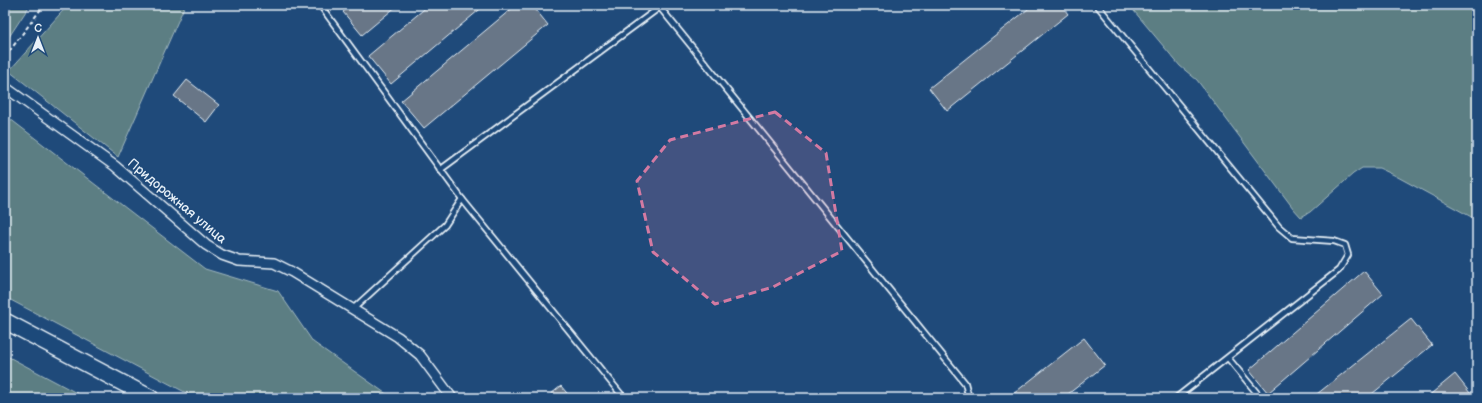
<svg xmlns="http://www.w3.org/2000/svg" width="1482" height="403" viewBox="0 0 1482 403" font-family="'Balsamiq Sans',sans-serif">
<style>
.green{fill:#5b7e83;stroke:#a2b8be}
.building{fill:#677687;stroke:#e8f1f8}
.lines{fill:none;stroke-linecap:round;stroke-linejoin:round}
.lane-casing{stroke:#e8f1f8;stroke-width:8}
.street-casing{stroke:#e8f1f8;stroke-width:12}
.primary-casing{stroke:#e8f1f8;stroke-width:18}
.path{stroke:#e8f1f8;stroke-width:2;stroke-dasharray:4 3;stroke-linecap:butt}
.lane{stroke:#1f4a7a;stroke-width:4.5}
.street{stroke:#1f4a7a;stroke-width:9}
.primary{stroke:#1f4a7a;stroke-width:15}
.marked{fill:#d37aa2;fill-opacity:0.2;stroke:#d37aa2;stroke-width:3;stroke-dasharray:8 5;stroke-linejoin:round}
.labels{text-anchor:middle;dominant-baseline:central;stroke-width:3;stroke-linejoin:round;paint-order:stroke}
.street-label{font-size:13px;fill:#e8f1f8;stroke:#1f4a7a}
</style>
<rect width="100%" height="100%" fill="#1f4a7a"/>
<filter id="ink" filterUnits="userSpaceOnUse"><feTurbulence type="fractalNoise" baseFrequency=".025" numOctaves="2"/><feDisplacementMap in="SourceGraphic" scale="8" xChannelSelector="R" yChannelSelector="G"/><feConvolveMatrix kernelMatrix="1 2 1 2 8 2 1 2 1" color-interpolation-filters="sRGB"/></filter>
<g filter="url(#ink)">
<g class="green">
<polygon points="5,5 30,5 5,43"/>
<polygon points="68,5 185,5 118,157 9,71"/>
<polygon points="1129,5 1477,5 1477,220 1394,175 1379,168 1362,168 1353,174 1310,212 1301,217 1293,208 1197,80 1180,66"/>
<polygon points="5,115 205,269 278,291 313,342 392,398 196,398 5,297"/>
<polygon points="5,355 86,398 5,398"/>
</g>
<g class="building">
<polygon points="351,5 398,5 362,35 343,12"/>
<polygon points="429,5 485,5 391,84 368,56"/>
<polygon points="516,5 532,5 548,25 424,128 401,101"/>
<polygon points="1033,5 1061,5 1068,14 947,111 929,88"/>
<polygon points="187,80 219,105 206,122 174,96"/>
<polygon points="1364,271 1383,294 1268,393 1249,370"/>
<polygon points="1411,319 1432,345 1367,398 1312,398"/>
<polygon points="1084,338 1105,365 1063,398 1008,398"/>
<polygon points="1455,374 1474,398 1426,398"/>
<polygon points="561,386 571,398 546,398"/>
</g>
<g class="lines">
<g class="lane-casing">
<g id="lane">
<polyline points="320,5 462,199 624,398"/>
<polyline points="658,5 965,383 969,398"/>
<polyline points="1097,5 1279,227 1292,238 1334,241 1345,245 1348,255 1339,270 1176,398"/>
<polyline points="440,170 660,7"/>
<polyline points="353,309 445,225 462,199"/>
<polyline points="1228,358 1261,398"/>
</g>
</g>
<g class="street-casing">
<polyline id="street" points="5,87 115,166 206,245 222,255 239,261 274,263 292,272 398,337 420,355 452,398"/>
</g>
<g class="primary-casing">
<polyline id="primary" points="5,321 151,398"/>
</g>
<g class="path">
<polyline points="5,57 44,5"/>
<polyline points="1474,373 1477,372"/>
</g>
<use href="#lane" class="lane"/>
<use href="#street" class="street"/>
<use href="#primary" class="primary"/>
</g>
</g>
<path class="marked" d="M775,112L826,153L842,251L773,287L715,304L653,252L637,181L670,140Z"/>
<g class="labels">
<g class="street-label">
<text transform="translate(177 201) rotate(40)">Придорожная улица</text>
</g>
</g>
<rect width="1482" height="403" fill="none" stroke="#1f4a7a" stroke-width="20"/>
<rect x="10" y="10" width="1462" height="383" fill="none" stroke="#e8f1f8" stroke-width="1.5" filter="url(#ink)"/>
<g transform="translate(38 38)" stroke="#1f4a7a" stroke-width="3" paint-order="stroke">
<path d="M0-3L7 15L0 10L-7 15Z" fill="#e8f1f8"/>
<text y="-6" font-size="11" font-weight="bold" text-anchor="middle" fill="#e8f1f8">С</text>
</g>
</svg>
